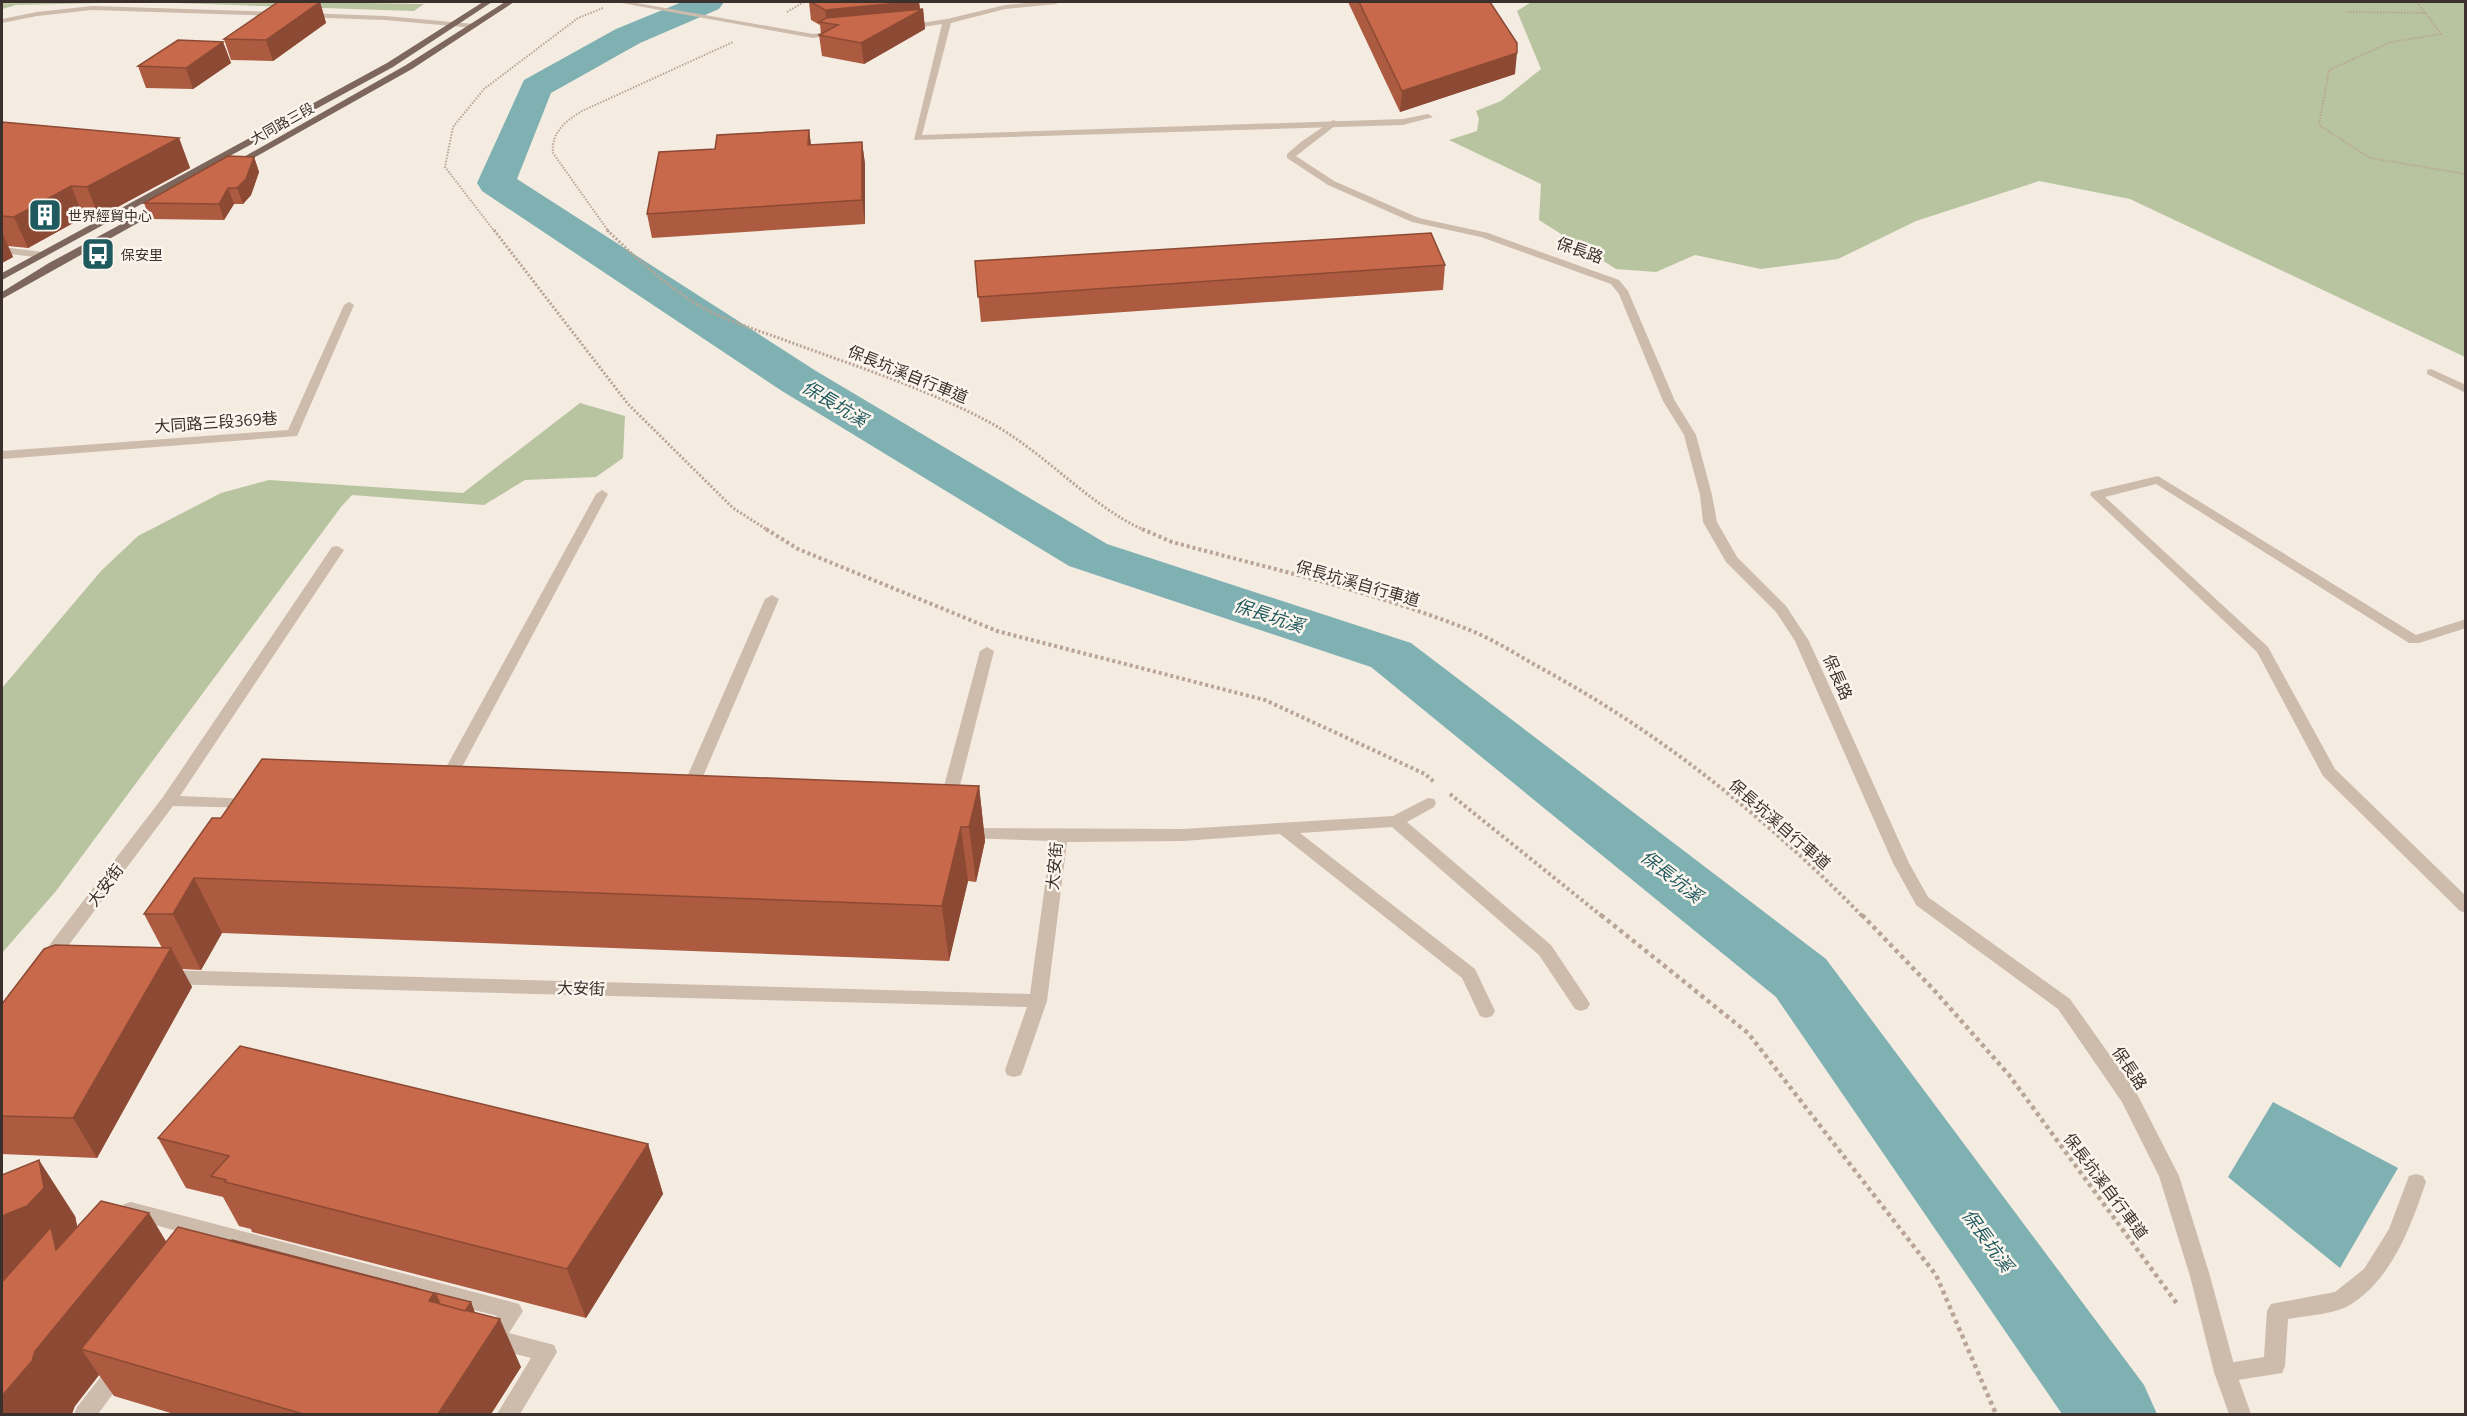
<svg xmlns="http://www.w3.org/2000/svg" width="2467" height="1416" viewBox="0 0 2467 1416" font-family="'Open Sans','Noto Sans TC',sans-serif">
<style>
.green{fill:#b8c4a0}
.water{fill:#7fb0b2}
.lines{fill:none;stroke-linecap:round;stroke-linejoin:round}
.river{fill:#7fb0b2;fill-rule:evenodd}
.path-far3{stroke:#b9a596;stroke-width:2;stroke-dasharray:1.5 1.5;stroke-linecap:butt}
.path-far2{stroke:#b9a596;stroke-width:3;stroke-dasharray:2 2;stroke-linecap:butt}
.path-far1{stroke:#b9a596;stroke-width:4;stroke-dasharray:3 3;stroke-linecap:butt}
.path{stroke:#b9a596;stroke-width:4.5;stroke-dasharray:4 4;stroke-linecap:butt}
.service{fill:#cdbbac;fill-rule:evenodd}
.minor{fill:#cdbbac;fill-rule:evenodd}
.primary{fill:#7d675c;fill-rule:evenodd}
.wall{fill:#ac5a40}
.shaded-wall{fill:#8c4a34}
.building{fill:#c8694b;stroke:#8c4a34;stroke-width:1.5}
.labels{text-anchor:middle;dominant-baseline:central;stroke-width:5;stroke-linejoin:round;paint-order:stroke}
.far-street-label{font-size:14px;fill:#3b302b;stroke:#fbf5ee}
.far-poi-label{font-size:14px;fill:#3b302b;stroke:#fbf5ee;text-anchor:start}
.street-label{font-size:16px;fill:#3b302b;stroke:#fbf5ee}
.water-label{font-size:18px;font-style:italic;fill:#1f5a5e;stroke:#fbf5ee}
</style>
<rect width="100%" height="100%" fill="#f4ebe1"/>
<g class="green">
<polygon points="2,2 306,2 424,4 414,11 145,2 16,5 2,9"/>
<polygon points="1541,2 2465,2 2465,357 2130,199 2039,181 1916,221 1838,259 1761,269 1695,255 1656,272 1616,269 1539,220 1541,184 1449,140 1477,131 1479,119 1476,111 1501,101 1541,69 1517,11 1530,3"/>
<polygon points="580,403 625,416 623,458 596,477 525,480 484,505 352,495 341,507 56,891 2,953 2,688 101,571 138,536 221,493 269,480 463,493"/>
</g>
<polygon class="water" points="2273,1102 2398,1168 2340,1268 2228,1177"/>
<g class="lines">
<polygon class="river" points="682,2 724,2 719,9 640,43 551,93 517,179 816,371 1107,544 1411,643 1826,959 2144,1385 2157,1414 2062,1414 1776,997 1371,667 1069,566 782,391 482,191 477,183 524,80 616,29"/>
<g class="path-far3">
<polyline points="2417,2 2441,34 2391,42 2329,70 2319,125 2370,158 2466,174"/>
<polyline points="787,12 804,2"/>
<polyline points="2347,12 2426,13"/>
<polyline points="495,232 445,167 453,127 484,89 578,18 603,8"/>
<path d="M609,232L553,153C551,132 566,121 582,111L733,42"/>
</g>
<g class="path-far2">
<polyline points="494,230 628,404 733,508 769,531"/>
<path d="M607,230C636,258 664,284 698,305C725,321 758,330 787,341C855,366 925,388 989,422C1045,452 1089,506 1146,531"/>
</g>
<g class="path-far1">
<polyline points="766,529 798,549 997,631 1265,700 1425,774 1434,782"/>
<path d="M1142,529L1172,542C1272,569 1376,592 1472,631C1494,640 1516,654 1537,666C1658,731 1767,818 1863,917"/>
<polyline points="1450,794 1603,917"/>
</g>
<g class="path">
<polyline points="1601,915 1748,1033 1936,1275 1996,1414"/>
<polyline points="1862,915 1934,990 2009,1075 2178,1305"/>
</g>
<g class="service">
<polygon points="616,2 631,2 813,34 839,31 843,33 813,38"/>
<polygon points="1037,2 1060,2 1056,4 1005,9 951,23 922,135 1403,119 1428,114 1433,117 1403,125 914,140 942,24 904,30 901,30 901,26 947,19 1005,5"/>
<polygon points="92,6 280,12 284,14 280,16 92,10 37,16 2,23 2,19 37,12"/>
<polygon points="304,13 385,16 474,24 478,26 474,28 385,20 301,17 300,15"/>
<polygon points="2,247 43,252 48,255 43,258 2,253"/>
<polygon points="349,302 354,305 297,436 2,459 2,451 288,430 344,305"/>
<polygon points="2431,369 2466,385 2466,393 2427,374 2427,370"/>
<polygon points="2158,476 2416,635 2466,619 2466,628 2419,643 2409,643 2156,484 2105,497 2268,647 2335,769 2466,896 2466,913 2460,911 2323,776 2257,652 2090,495 2091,492"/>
<polygon points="602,490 608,494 454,782 446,787 440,786 438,782 596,494"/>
<polygon points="337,546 344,550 180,796 250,799 256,800 258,804 256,808 173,806 53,966 47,967 41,966 38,961 41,956 163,797 332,547"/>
<polygon points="772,595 779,599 696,793 694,797 682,797 680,793 765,599"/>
<polygon points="987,647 994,651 955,805 953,809 941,809 939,805 980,651"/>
<polygon points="1428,798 1434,799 1436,803 1434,807 1407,822 1551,945 1587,999 1590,1004 1587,1009 1581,1011 1575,1009 1539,955 1392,827 1300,833 1475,969 1495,1011 1492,1016 1486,1018 1480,1016 1462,978 1280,834 1183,841 1067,842 1047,1001 1023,1070 1021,1075 1014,1077 1007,1075 1005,1070 1027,1007 166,984 160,982 157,977 160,972 166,970 1030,994 1051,841 964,838 958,836 956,832 958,828 1183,829 1393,816"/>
<path d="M2416,1174L2423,1176L2426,1182C2410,1228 2392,1280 2348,1306C2334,1314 2304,1316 2288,1319L2285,1366L2282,1373L2225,1382L2217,1379L2214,1372L2217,1365L2264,1357L2267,1311L2271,1304L2335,1292L2364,1269L2389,1229L2409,1176Z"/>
<path d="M131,1202L512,1302L519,1304L523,1311L509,1333L554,1345L557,1352L520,1414H497L531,1358L482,1345L479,1338L482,1331L489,1329L497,1316L228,1245C220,1255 216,1264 203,1259L200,1253L208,1240L124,1216L121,1210L124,1204Z"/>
<polygon points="118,1362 126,1365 129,1372 98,1414 74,1414 77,1407 110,1365"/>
</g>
<polygon class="minor" points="1333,120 1336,121 1336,125 1296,156 1334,181 1419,218 1488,233 1619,280 1628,291 1675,401 1696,435 1712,495 1717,522 1737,557 1786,606 1809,641 1909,863 1928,897 2070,999 2136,1092 2179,1176 2210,1276 2236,1372 2251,1414 2229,1414 2214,1372 2190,1276 2159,1176 2122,1102 2058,1009 1916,905 1914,901 1893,863 1795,641 1776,612 1726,562 1703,522 1700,495 1684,435 1663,401 1619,294 1611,284 1481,237 1412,222 1328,185 1287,158 1287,154 1301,142"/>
<g class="primary">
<polygon points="483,2 492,2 393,67 2,280 2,273 387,63"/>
<polygon points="505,2 514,2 412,69 234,169 226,167 406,65"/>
<polygon points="166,200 171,203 170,205 2,299 2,292 49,263"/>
</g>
</g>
<g class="wall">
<polygon points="320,2 326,23 273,61 231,60 224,39"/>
<polygon points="809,2 919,2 920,9 923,9 925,29 864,64 822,56 819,35 821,34 820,25 811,20"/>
<polygon points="1348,2 1490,2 1515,74 1400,112"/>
<polygon points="223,42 231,63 193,89 146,88 138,66"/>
<polygon points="2,122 179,138 190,168 99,217 84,217 28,248 8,246 13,257 2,263"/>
<polygon points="809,130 811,145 862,142 865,164 865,224 652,238 647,214 715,149"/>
<polygon points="254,157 259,172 251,195 243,204 234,204 224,220 150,219 144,203"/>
<polygon points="975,261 1445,265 1443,290 981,322"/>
<polygon points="979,786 985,841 976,882 968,881 949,961 222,933 201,970 182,969 192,987 97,1158 2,1154 2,1004 162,948 144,914 221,818"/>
<polygon points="158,1138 648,1144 663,1194 586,1318 252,1232 251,1229 239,1226 223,1197 186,1188"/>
<polygon points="75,1216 77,1227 166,1242 471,1302 475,1313 521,1367 491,1414 174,1414 114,1396 99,1375 75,1406"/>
</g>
<g class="shaded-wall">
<polygon points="320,2 326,23 273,61 266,40"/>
<polygon points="910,2 919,2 920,10 923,9 925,29 864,64 861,43 838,25 827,23 825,10"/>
<polygon points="223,42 231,63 193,89 186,68"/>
<polygon points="1517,53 1515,74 1400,112 1402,91"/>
<polygon points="809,130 812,153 808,145"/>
<polygon points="179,138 190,168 99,217 87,187"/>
<polygon points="862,142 865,164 865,224 862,200"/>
<polygon points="254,157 259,172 251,195 243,204 237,188"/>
<polygon points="71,186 84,217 28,248 14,217"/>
<polygon points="228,188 234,204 224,220 219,204"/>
<polygon points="2,232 13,257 2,263"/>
<polygon points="979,786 985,841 976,882 969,827"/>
<polygon points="961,827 968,881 949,961 942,906"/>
<polygon points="194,878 222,933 201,970 173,914"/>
<polygon points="171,948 192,987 97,1158 73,1118"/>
<polygon points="648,1144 663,1194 586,1318 567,1269"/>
<polygon points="39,1160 75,1216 81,1243 149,1213 182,1268 81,1349 99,1375 75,1406 72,1414 2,1414 2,1216"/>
<polygon points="434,1293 457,1341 429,1301"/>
<polygon points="471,1302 475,1313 470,1321 465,1311"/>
<polygon points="500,1319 521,1367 491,1414 438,1414"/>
</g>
<g class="building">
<polygon points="278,2 320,2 266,40 224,39"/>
<polygon points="811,2 910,2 825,10"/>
<polygon points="1359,2 1490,2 1517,43 1517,53 1402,91"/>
<polygon points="923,9 861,43 819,35 838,25 819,22 826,18"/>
<polygon points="178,40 223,42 186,68 138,66"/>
<polygon points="2,122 179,138 87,187 71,186 14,217 2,216"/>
<polygon points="809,130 808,145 862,142 862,200 647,214 659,152 715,149 717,135"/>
<polygon points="228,156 254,157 246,179 237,188 228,188 219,204 144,203"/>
<polygon points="1431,233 1445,265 978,297 975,261"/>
<polygon points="262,759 979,786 969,827 961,827 942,906 194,878 173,914 144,914 212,818 221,818"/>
<polygon points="55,945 171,948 73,1118 2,1116 2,1004 44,949"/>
<polygon points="240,1046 648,1144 567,1269 225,1182 226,1180 211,1176 229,1156 158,1138"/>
<polygon points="39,1160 44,1188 27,1206 2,1216 2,1175"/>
<polygon points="101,1201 149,1213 35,1351 32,1361 2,1396 2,1282 51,1227 56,1250"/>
<polygon points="178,1227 434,1293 429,1301 500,1319 438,1414 303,1414 81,1349"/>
<polygon points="232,1240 419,1289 231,1241"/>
<polygon points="435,1293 471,1302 465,1311 440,1304"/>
</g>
<defs>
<g id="building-square" transform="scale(1.725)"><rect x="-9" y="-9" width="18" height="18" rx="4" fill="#1f5a5e" stroke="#fbf5ee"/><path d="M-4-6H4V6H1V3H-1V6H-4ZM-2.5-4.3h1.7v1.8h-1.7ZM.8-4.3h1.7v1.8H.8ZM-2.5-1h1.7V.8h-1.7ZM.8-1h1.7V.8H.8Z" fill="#fff"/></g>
<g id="bus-square" transform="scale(1.725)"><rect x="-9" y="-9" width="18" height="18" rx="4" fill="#1f5a5e" stroke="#fbf5ee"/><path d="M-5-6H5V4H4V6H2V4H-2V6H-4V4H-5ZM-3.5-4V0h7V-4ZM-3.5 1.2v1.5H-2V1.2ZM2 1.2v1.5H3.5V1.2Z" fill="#fff"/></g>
</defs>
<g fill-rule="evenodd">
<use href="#building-square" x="45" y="215"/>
<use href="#bus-square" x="98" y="254"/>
</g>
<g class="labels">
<g class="far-street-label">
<text transform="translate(282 123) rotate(-29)">大同路三段</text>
</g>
<g class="far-poi-label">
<text x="68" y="215">世界經貿中心</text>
<text x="121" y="254">保安里</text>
</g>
<g class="street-label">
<text transform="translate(1580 250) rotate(19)">保長路</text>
<text transform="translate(908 374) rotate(22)">保長坑溪自行車道</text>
<text transform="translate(216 422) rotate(-4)">大同路三段369巷</text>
<text transform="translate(1358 583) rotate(16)">保長坑溪自行車道</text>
<text transform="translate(1838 677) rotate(66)">保長路</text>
<text transform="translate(1780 824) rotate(41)">保長坑溪自行車道</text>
<text transform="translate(1054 866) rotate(-85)">大安街</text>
<text transform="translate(105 885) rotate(-53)">大安街</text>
<text transform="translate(581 988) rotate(2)">大安街</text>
<text transform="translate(2130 1068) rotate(56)">保長路</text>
<text transform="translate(2106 1186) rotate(53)">保長坑溪自行車道</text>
</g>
<g class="water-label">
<text transform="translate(835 403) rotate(31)">保長坑溪</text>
<text transform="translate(1269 615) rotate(18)">保長坑溪</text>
<text transform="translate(1672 876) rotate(38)">保長坑溪</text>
<text transform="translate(1988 1240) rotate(54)">保長坑溪</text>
</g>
</g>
<rect width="2467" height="1416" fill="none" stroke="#3b302b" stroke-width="6"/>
</svg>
